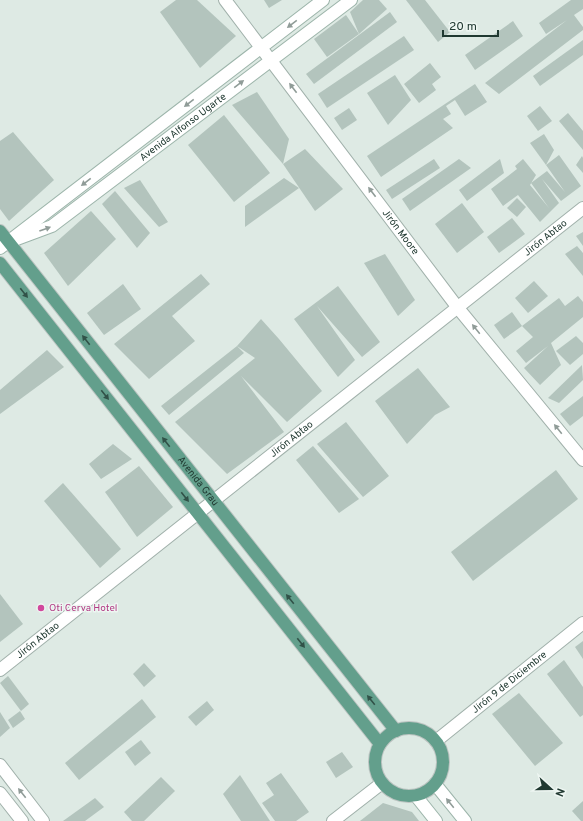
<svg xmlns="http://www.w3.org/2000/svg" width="583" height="821" viewBox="0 0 583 821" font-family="Overpass,sans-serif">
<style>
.building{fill:#b3c4bd}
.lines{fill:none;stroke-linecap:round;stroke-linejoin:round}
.minor-casing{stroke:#a1b1ab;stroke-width:14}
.secondary-casing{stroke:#9db5ab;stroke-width:14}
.primary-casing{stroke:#bcc4c1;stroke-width:14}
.minor{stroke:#fff;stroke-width:12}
.secondary{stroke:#fff;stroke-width:12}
.primary{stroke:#639f8c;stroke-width:12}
.oneway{fill:#909c98}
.oneway2{fill:#315248}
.hotel-dot{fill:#d1479c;stroke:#eef6f2;stroke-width:1.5}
.labels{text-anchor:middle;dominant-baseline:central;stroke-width:3;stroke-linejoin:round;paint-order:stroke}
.street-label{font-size:10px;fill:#203931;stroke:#eef6f2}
.hotel-label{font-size:10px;fill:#b23c85;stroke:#eef6f2;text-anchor:start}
</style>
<rect width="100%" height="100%" fill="#deeae4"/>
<g class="building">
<polygon points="176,0 197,0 236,36 200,68 160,12"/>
<polygon points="264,0 282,0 269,8"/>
<polygon points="363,0 379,0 387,9 359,34 350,12"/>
<polygon points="406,0 425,0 450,32 438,42"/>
<polygon points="571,0 583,0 583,9 574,15 583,27 583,30 499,94 485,83 567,20 546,34 539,23"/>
<polygon points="390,12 397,22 314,84 306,74"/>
<polygon points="346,15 359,34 327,57 314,39"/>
<polygon points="513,21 523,36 475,70 465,55"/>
<polygon points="404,36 414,50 327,108 318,94"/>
<polygon points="583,40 583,55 540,86 533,76"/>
<polygon points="430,63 441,77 432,84 436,90 419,103 404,84"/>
<polygon points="395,75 411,100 388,125 367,93"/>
<polygon points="475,84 487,102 465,116 455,100 446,106 451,114 443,119 453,128 381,177 367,156"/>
<polygon points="257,92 289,139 283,164 232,105"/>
<polygon points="540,106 552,121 538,131 527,116"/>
<polygon points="349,108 357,120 342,130 334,118"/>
<polygon points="568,113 583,131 583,150 559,121"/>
<polygon points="224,115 270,173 234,202 188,145"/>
<polygon points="13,132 54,180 9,221 0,209 0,141"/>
<polygon points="544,134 554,150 546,165 530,143"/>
<polygon points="305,149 343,189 315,211 283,164"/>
<polygon points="559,155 581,186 561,201 542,179 559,203 540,222 518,195 503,206 491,189 517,169 515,166 523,159 536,175 530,185 549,208 531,183 547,171 565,192 546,165"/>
<polygon points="582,156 583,158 583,173 576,165"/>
<polygon points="434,159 440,168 392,199 386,190"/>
<polygon points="459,159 471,168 410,211 402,199"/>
<polygon points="500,159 504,173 467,201 459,190"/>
<polygon points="284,178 299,188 245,227 245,206"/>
<polygon points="140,180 168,222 159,227 124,188"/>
<polygon points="115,191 150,233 137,248 102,204"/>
<polygon points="517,198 526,207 517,217 507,208"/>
<polygon points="462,203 484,232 457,253 435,224"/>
<polygon points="91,211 116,239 68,286 44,253"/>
<polygon points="512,218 525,234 499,253 487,237"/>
<polygon points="583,232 583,246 576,236"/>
<polygon points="577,246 583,253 583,276 565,254"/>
<polygon points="385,254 415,300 398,316 364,263"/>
<polygon points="201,274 210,284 172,316 195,341 149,379 114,344"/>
<polygon points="534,281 548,296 528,313 515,298"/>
<polygon points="123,284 141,309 104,335 87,313"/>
<polygon points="338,286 380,342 362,357 317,306 355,360 338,377 294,319"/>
<polygon points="578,296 583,302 583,317 551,343 561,365 540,385 524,368 548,346 526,363 516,351 533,337 522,326 559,298 565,306"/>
<polygon points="512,312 522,326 504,339 494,325"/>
<polygon points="261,319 279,339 322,391 287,422 241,376 284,432 227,474 175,422 255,358 237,346 244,353 169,415 161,406 237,346"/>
<polygon points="576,336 583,343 583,354 570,365 556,351"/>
<polygon points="47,350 64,367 0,414 0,390"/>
<polygon points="582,365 583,380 559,403 548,398"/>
<polygon points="418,368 450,407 435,415 407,444 375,401"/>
<polygon points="583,396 583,416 570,426 560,414"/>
<polygon points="346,422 389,476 363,497 317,444"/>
<polygon points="113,444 132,459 101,479 89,464"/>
<polygon points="313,446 359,499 339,513 296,460"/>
<polygon points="139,466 173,507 137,537 105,492"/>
<polygon points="556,470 578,499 473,581 451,552"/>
<polygon points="63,483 121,549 100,568 44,501"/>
<polygon points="0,594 23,624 0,642"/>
<polygon points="583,641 583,659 575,647"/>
<polygon points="564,660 583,687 583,715 580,717 547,674"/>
<polygon points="144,663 156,676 144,687 133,674"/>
<polygon points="8,676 29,704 21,711 0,683"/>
<polygon points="519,693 563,743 535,766 492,714"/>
<polygon points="142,699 156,717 79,780 65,763"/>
<polygon points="207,701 214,710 196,726 188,717"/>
<polygon points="20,711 25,719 13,728 8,720"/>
<polygon points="0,712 10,728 0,737"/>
<polygon points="141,740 151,753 135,766 125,752"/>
<polygon points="342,752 353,767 336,778 326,762"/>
<polygon points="281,773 309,812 296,821 275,821 262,803 274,795 266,783"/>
<polygon points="240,775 270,821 241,821 223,794"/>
<polygon points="161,777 175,791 144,821 132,821 124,812"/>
<polygon points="95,798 104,807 85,821 63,821"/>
<polygon points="583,801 583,821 581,821 572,811"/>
<polygon points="383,803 412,812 419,821 360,821"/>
</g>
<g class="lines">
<g class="minor-casing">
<g id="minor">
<path id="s1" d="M225,0L458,308L583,460"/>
<path id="s2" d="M0,670L583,208"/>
<path id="s3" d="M436,741L583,623"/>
<polyline points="0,765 43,821"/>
<polyline points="0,793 22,821"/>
<polyline points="333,821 382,783"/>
</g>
</g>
<g class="secondary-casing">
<g id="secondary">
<path id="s4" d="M9,242L52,226L351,0"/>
<polyline points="0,248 323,0"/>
<polyline points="435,784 465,821"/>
<polyline points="416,796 436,821"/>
</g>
</g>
<g class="primary-casing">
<g id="primary">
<path id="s5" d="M0,231L396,731"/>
<polyline points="0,263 380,744"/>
<circle cx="409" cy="762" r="34"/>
</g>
</g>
<use href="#minor" class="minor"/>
<use href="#secondary" class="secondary"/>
<use href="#primary" class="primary"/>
</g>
<defs><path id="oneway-solid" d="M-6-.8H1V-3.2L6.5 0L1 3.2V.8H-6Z"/></defs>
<g class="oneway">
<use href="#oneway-solid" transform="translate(292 24) rotate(143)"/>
<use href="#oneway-solid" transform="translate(239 84) rotate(-37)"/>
<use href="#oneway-solid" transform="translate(293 88) rotate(-127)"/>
<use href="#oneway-solid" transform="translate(189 103) rotate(142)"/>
<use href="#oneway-solid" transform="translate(86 182) rotate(142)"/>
<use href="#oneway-solid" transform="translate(372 192) rotate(-127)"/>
<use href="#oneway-solid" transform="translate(45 229) rotate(-20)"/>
<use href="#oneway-solid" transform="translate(476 329) rotate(-129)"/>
<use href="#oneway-solid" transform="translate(558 429) rotate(-129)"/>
<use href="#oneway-solid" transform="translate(22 793) rotate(-128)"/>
<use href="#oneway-solid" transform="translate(450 803) rotate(-129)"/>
</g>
<g class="oneway2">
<use href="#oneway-solid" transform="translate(24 293) rotate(52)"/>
<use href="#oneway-solid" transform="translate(86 340) rotate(-128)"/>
<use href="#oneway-solid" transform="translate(105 395) rotate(52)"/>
<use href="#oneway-solid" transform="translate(166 442) rotate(-128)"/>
<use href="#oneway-solid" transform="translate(185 497) rotate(52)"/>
<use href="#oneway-solid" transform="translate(290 599) rotate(-129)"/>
<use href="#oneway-solid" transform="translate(301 643) rotate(52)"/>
<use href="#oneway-solid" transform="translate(371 700) rotate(-129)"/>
</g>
<circle class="hotel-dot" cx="41" cy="608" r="4"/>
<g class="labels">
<g class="street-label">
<text stroke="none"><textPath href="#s4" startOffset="210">Avenida Alfonso Ugarte</textPath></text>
<text stroke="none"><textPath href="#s1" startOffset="291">Jirón Moore</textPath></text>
<text stroke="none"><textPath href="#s2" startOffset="696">Jirón Abtao</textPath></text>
<text stroke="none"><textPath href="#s2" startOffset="372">Jirón Abtao</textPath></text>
<text stroke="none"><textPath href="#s5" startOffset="319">Avenida Grau</textPath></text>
<text stroke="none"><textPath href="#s2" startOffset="48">Jirón Abtao</textPath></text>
<text stroke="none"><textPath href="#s3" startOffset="94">Jirón 9 de Diciembre</textPath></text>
</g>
<g class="hotel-label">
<text x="49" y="608">Oti Cerva Hotel</text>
</g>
</g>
<g transform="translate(551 789) rotate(111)" stroke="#eef6f2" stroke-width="3" paint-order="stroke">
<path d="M0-3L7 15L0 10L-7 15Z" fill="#203931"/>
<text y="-6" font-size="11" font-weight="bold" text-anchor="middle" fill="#203931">N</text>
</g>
<path d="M443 30v6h55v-6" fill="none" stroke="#203931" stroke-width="2"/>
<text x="449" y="30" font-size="12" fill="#203931" stroke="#eef6f2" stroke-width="3" paint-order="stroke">20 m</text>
</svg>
